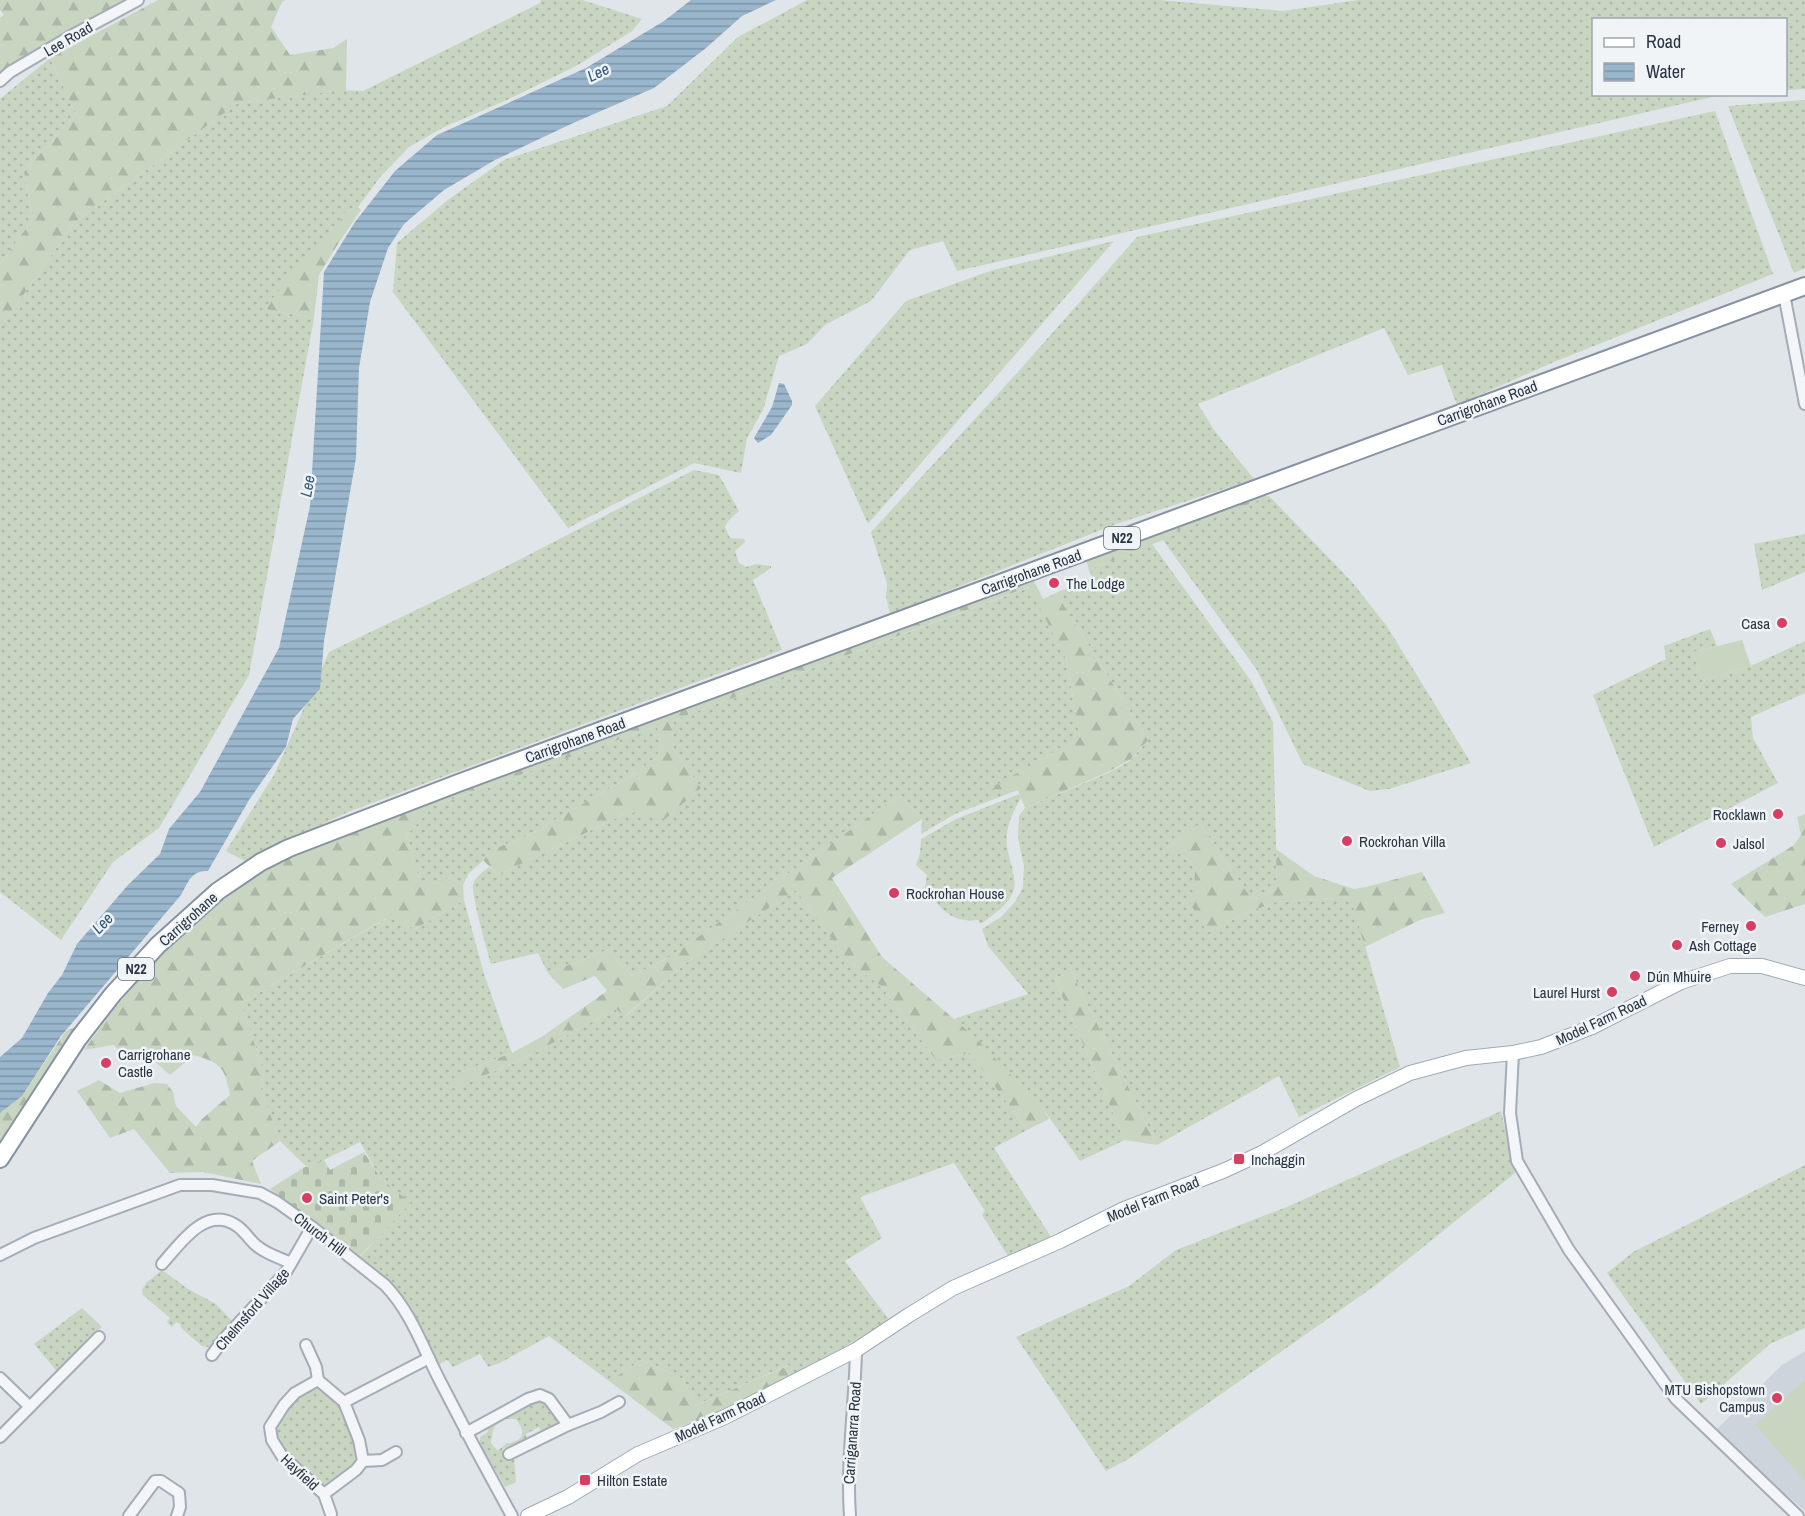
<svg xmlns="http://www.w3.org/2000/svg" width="1805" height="1516" viewBox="0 0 1805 1516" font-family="'Archivo Narrow',sans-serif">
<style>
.built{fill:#ced4dc}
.grass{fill:url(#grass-dots);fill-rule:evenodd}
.forest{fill:url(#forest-firs)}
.cemetery{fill:url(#cemetery-stones)}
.park{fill:#c7d5c1}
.water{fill:url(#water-rules)}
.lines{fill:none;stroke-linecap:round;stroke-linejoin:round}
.minor-casing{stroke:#a5acb5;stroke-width:14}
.major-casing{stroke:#9faab7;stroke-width:16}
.highway-casing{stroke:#8793a2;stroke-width:20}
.minor{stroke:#f3f5f8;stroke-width:10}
.major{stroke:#fff;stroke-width:14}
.highway{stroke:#fff;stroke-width:16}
.poi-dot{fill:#d73e61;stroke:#f0f4f7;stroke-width:2}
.labels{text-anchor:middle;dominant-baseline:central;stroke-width:5;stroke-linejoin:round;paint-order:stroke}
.shield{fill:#f0f4f7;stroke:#646e79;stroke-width:1.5}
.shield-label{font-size:14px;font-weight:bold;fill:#283443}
.street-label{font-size:15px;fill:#283443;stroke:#f0f4f7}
.poi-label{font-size:15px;fill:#283443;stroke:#f0f4f7;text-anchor:start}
.water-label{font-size:16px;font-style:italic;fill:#2f5679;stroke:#f0f4f7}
</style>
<defs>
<pattern id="grass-dots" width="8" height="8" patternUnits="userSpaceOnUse" patternTransform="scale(1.5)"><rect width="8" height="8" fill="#c7d5c1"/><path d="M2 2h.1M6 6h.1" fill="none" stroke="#abb7a7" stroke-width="1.8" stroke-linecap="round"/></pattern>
<pattern id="forest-firs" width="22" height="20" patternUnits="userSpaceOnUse" patternTransform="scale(1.5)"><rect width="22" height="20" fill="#c7d5c1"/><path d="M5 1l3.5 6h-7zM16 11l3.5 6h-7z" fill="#abb7a7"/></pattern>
<pattern id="cemetery-stones" width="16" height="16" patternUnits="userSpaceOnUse" patternTransform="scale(1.5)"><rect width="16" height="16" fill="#c7d5c1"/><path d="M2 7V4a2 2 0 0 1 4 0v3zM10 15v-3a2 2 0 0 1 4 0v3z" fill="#abb7a7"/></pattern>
<pattern id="water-rules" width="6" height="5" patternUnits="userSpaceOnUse" patternTransform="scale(1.5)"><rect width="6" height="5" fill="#99b6cc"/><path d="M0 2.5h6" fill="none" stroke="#7d95a7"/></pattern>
</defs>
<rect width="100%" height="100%" fill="#e0e5ea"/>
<polygon class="built" points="1805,1351 1805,1511 1715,1431 1782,1365"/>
<g class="grass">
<polygon points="541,0 582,0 642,19 632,31 578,65 507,100 444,127 409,147 381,176 358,207 345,212 339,223 265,309 314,318 249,675 159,828 113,862 61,940 0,892 0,328 74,223 238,103 341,90 363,91 540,3"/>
<polygon points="807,0 1160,0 1283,11 1358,0 1805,0 1805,89 1786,90 1786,20 1594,20 1594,94 1740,95 1712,97 957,271 943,241 910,250 871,301 825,325 807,344 779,356 763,410 747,438 741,473 694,463 568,528 393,292 397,243 449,199 504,160 667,106 738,37"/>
<polygon points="50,58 76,114 24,172 33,219 0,264 0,99"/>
<polygon points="1805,100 1805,268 1794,273 1728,106"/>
<polygon points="1715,111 1773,274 1549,364 1457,405 1442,365 1408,375 1384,328 1198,404 1214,430 1254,479 1116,524 890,614 886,597 887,584 871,532 1017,373 1137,237"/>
<polygon points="1114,241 868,524 815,406 906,301 993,270"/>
<polygon points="694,470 719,475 739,511 728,521 725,527 730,538 744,539 745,542 735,551 739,563 746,567 756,564 771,566 771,568 753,580 782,650 348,812 245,861 226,851 274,775 329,652 499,570"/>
<polygon points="1269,496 1352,582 1386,625 1471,763 1389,789 1370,791 1303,764 1257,670 1163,540 1168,534"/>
<polygon points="1805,534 1805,572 1762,590 1754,544"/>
<path d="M1152,544L1251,681L1273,722L1277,889L1251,898L1200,824L1166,848L1183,855L1195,869C1194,892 1196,912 1207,932L1249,912L1276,902L1351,897L1400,1067L1299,1117L1279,1076L1157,1145L1070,969L1055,980L1125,1140L1080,1161L1044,1110L954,1019L1028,994L988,946L982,929L1001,917L1015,902L1023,887L1024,866L1018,838L1019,816L1025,808L1108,773L1130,761L1148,740L1056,593L1092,578L1089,570Z"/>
<path d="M1030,587L1066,659L1080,737L990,789L1018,790L955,814L921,834L922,819L900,795L668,958L632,976L607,950L548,973L538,953L491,964C487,950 471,894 473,884C476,876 483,872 489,867L498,875L629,812L665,818L701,788L674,749L671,721Z"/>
<polygon points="1710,629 1717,646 1693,652 1703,681 1751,666 1805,641 1805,693 1751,717 1753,738 1778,783 1654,847 1593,695 1666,659 1664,646"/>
<polygon points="657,726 661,747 657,757 631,776 529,835 499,847 469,873 463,885 449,878 421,887 407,835 433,806"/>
<path d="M1019,794L1021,798C1012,813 1005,828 1007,846C1009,861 1018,878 1013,892C1009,904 990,918 980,924L978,920C950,923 940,908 925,888L927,875L916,865L920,853L921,839L956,819Z"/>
<polygon points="796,890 847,960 881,986 936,1060 970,1053 1027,1130 994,1148 1051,1237 1008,1256 982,1215 985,1211 954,1163 860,1197 882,1238 845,1261 890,1321 795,1375 789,1365 696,1405 683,1379 642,1360 609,1381 549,1336 500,1363 488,1367 480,1354 453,1367 447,1360 436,1366 430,1357 430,1346 397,1295 360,1257 410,1203 381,1179 360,1142 324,1160 306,1166 280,1141 261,1089 264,1072 241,1003 389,917 415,929 464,900 484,974 512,1053 469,1069 446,1091 519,1061 616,1009 626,1016 686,963"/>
<polygon points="1501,1111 1515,1173 1376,1285 1130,1458 1106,1471 1016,1337 1129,1286 1176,1250 1289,1206"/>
<polygon points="1805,1165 1805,1328 1770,1344 1701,1404 1607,1273 1633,1252"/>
<polygon points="162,1270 188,1289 216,1304 234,1323 213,1348 202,1346 181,1328 180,1324 176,1322 172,1327 167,1322 170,1318 143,1295 142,1290 146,1283"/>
<polygon points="82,1308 102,1327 87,1338 83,1352 60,1375 34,1344"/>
<polygon points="318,1386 323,1387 352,1424 360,1457 350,1471 327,1488 321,1487 280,1448 276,1440 276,1425 299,1396"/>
<path d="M536,1400L543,1401L559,1415L560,1423L557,1426L542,1433L539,1427L526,1434L527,1439L512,1447L511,1445L502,1449L507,1459L513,1455L514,1456L516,1482L505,1487L480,1444V1437L488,1432L486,1427ZM506,1419H516C521,1426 527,1436 516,1441C513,1443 508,1443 506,1444C503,1446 501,1449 497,1450L491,1443C494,1429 491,1426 506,1419Z"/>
</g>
<g class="forest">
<polygon points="0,0 131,0 11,65 0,74 0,18 4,15 0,10"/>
<polygon points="158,0 285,0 282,2 271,27 290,55 333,48 347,39 346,90 238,103 74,223 0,328 0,264 33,219 24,172 76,114 50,58"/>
<polygon points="358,207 361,210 336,247 319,275 314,318 265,309 293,271 339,223 345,212"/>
<polygon points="1261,491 1268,497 1168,534 1163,540 1089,570 1086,559"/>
<path d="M1032,577L1043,599L1056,593L1148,740L1131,759L1108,772L1025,808L1018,790L989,789L1080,737L1066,659L1029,587L671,721L674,749L701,788L665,819L629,812L498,875L483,860L499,847L529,835L631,776L657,757L661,747L657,726L433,806L407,835L421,886L449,878L463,885L464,900L415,929L388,917L241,1003L264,1072L261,1089L280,1141L252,1161L261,1184L203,1172L170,1173L134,1129L110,1138L77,1091L99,1080L120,1093L154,1083L167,1084L173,1092L176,1106L196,1127L202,1119L230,1095C224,1066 222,1064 194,1055L170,1075L151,1058L136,1063L113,1045L84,1050L114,1009L175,938L253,875L317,841Z"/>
<polygon points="900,795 922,819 832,878 882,957 976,1038 1044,1110 1049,1119 1027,1130 970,1053 936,1060 881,986 847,960 796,890 686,963 625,1016 616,1009 519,1061 444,1092 469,1069 512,1053 543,1036 607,991 595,976 563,989 548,973 607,950 632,976 668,958"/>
<polygon points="1805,814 1805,904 1765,917 1731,884 1794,845 1801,835 1797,817"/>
<polygon points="1200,824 1251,898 1277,889 1276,849 1314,876 1354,889 1366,887 1422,872 1445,913 1422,919 1365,947 1350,897 1276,902 1249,912 1207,932 1190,903 1194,892 1195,869 1183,855 1166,848"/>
<polygon points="1070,969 1157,1145 1125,1140 1055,980"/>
<polygon points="81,1025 17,1121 0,1143 0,1113 22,1096 66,1031"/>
<polygon points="642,1360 683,1379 696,1405 790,1365 795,1375 711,1416 673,1429 609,1381"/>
</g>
<polygon class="cemetery" points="364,1152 381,1179 411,1203 359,1257 270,1189 306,1166 324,1160 330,1170"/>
<g class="park">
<polygon points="1742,640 1751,666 1703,681 1693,652"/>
<polygon points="1805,1380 1805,1481 1755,1425"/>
</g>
<g class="water">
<path d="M691,0H776L742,16L706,48L654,88L571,124L495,160L444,190L404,224L388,248L370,302L359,368L356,458L324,641L320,689L293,719L286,747L249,800L208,871C192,870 188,882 181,895L61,1036L22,1096L0,1113V1057L22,1038L48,993L62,975L77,944L128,885L160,854L169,829L200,792L279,648L310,506L324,272L355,222L395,171L437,135L586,68L664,21Z"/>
<polygon points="779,383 784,384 792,401 792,405 771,435 758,443 754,438 772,407"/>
</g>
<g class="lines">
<g class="minor-casing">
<g id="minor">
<polyline points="0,81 10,72 71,36 138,0"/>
<polyline points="1784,294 1805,404"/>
<polyline points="1513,1053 1510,1113 1517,1161 1569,1250 1676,1399 1798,1516"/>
<path d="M0,1255L34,1238L180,1185H212L260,1193L277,1202L312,1227L385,1285C411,1312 423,1348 440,1381C463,1426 487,1471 512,1516"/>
<path d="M162,1264C180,1244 206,1204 237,1226C245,1231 250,1241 257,1246C266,1254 280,1258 291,1263"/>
<polyline points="306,1345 316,1367 318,1380 344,1402 359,1440 363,1461 356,1470 324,1494"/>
<polyline points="212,1355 223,1340 286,1272 312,1227"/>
<polyline points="0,1378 29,1406"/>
<polyline points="318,1380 295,1393 284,1405 270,1427 272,1440 282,1456 324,1494 331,1514"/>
<polyline points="344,1402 429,1358"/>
<polyline points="466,1433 528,1399 540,1395 549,1399 568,1425"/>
<polyline points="0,1437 99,1337"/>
<polyline points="509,1454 568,1425 601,1412 619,1402"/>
<polyline points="363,1461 382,1460 396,1452"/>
<polyline points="129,1516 155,1481 161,1481 179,1493 180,1507 177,1516"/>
<path d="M850,1516C846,1461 855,1405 856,1350"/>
</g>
</g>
<g class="major-casing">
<polyline id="major" points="528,1516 568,1497 638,1454 725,1417 856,1350 909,1315 953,1288 1060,1241 1124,1209 1223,1171 1262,1153 1356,1099 1410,1073 1466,1058 1513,1053 1541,1047 1592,1027 1681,982 1730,966 1762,966 1805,978"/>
</g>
<g class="highway-casing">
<polyline id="highway" points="0,1159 78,1039 113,994 158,945 218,891 261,862 289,848 461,782 1805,286"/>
</g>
<use href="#minor" class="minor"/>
<use href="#major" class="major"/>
<use href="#highway" class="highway"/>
</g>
<g class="poi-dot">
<circle cx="1054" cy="583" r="6"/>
<circle cx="1782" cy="623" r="6"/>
<circle cx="1778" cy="814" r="6"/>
<circle cx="1347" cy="841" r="6"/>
<circle cx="1721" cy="843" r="6"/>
<circle cx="894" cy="893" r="6"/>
<circle cx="1751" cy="926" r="6"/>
<circle cx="1677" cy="945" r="6"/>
<circle cx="1635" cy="976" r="6"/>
<circle cx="1612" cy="992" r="6"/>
<circle cx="106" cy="1063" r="6"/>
<rect x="1233" y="1153" width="12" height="12" rx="3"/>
<circle cx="307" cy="1198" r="6"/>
<circle cx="1777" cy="1398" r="6"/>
<rect x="579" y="1474" width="12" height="12" rx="3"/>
</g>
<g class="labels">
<g class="shield">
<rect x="1104" y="527" width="36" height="22" rx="4.5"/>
<rect x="118" y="958" width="36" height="22" rx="4.5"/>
</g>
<g class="shield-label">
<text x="1122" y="538">N22</text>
<text x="136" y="969">N22</text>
</g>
<g class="street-label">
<text transform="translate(68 39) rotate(-30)">Lee Road</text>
<text transform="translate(1487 403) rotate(-20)">Carrigrohane Road</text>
<text transform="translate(1031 572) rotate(-20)">Carrigrohane Road</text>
<text transform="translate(575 740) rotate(-20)">Carrigrohane Road</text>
<text transform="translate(188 919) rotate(-42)">Carrigrohane</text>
<text transform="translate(1601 1020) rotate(-25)">Model Farm Road</text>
<text transform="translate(1153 1199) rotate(-22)">Model Farm Road</text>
<text transform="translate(320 1234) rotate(37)">Church Hill</text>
<text transform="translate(252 1309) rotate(-49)">Chelmsford Village</text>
<text transform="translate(720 1417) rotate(-25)">Model Farm Road</text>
<text transform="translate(852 1433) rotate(-86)">Carriganarra Road</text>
<text transform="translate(300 1472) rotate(43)">Hayfield</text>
</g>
<g class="poi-label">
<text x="1066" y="583">The Lodge</text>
<text x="1770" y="623" text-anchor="end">Casa</text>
<text x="1766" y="814" text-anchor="end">Rocklawn</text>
<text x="1359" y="841">Rockrohan Villa</text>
<text x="1733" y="843">Jalsol</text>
<text x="906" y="893">Rockrohan House</text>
<text x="1739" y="926" text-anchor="end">Ferney</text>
<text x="1689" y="945">Ash Cottage</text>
<text x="1647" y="976">Dún Mhuire</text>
<text x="1600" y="992" text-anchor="end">Laurel Hurst</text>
<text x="118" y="1054">Carrigrohane<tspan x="118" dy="17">Castle</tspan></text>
<text x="1251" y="1159">Inchaggin</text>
<text x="319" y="1198">Saint Peter's</text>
<text x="1765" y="1389" text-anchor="end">MTU Bishopstown<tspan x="1765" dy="17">Campus</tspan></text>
<text x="597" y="1480">Hilton Estate</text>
</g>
<g class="water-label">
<text transform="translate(598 72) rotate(-26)">Lee</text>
<text transform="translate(307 486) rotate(-80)">Lee</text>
<text transform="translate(102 923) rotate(-47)">Lee</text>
</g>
</g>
<rect x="1592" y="18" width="195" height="78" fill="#f0f4f7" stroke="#a0a7af" stroke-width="1.5"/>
<rect x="1604" y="38" width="30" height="9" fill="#ffffff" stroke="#a0a7af" stroke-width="1.5"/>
<text x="1646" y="48" font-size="18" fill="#283443">Road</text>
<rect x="1604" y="63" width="30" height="18" fill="url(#water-rules)" stroke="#a0a7af" stroke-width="1.5"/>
<text x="1646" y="78" font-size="18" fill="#283443">Water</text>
</svg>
